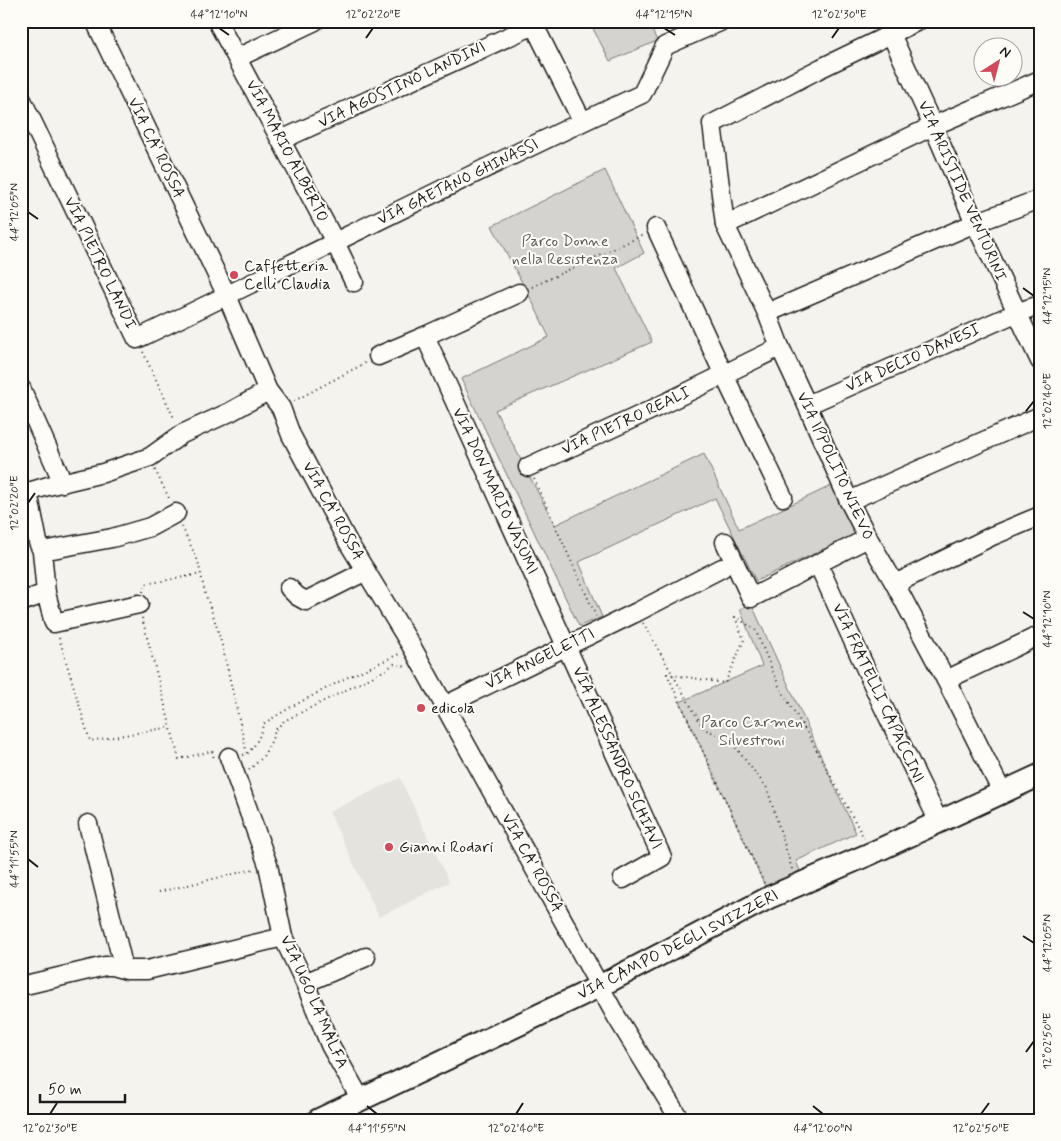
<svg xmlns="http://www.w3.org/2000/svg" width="1061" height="1141" viewBox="0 0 1061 1141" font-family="Mynerve,sans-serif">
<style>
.built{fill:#e4e3de}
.green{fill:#d4d3cf;stroke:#787876}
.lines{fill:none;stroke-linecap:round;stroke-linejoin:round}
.minor-casing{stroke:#1c1c1c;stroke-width:21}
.major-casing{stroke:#1c1c1c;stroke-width:25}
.path{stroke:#1c1c1c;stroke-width:2;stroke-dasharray:1 4;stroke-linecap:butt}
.minor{stroke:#fdfcf7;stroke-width:18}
.major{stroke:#fdfcf7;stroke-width:21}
.ticks{fill:none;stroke:#1c1c1c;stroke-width:2}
.poi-dot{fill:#d1495b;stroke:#fdfcf7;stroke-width:2}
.labels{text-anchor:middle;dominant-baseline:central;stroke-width:4;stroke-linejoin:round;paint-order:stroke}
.street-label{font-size:16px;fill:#1c1c1c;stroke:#fdfcf7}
.park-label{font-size:16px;fill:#5c5c5b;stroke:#fdfcf7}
.poi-label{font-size:16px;fill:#1c1c1c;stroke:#fdfcf7;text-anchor:start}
.neatline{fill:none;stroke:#1c1c1c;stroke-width:2}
.ticks-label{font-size:12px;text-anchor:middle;fill:#1c1c1c}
</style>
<rect width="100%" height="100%" fill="#f4f3ee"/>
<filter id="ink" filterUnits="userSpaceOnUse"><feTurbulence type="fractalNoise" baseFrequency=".02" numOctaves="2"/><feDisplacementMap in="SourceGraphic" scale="10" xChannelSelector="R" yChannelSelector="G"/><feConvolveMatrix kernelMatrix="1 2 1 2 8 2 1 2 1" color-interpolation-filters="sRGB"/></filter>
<g filter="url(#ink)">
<polygon class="built" points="400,778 449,882 379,917 329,812"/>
<g class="green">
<polygon points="589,21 648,21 657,41 610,61"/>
<polygon points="605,170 644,253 616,268 652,342 495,410 555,525 704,454 739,529 833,485 858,533 756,581 715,498 579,562 602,617 579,626 461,379 549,337 533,303 492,226"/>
<polygon points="751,603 856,833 796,861 800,871 766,888 680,702 762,666 740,609"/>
</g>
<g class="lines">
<g class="minor-casing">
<g id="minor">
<polyline points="95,21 227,296 268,391 281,408 291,435 348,542 412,647 616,1016 680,1120"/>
<polyline points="217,21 335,242 354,282"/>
<polyline points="885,21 933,126 975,223 1040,361"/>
<polyline points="918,21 821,68 712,124 725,225 767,313 780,347 807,405 849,501 868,538 895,584 946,680 1002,792"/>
<polyline points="237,58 315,21"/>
<path d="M21,98L137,339C306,258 472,172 642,94L665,46L722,21"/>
<polyline points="281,140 534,25 582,121"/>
<polyline points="725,225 933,126 1040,80"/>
<polyline points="656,228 724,375 783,497"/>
<polyline points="519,293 425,336 662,857 623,879"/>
<polyline points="767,313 975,223 1040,199"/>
<polyline points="378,356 425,336"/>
<polyline points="21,388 63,483"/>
<polyline points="807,405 1018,312 1040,305"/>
<polyline points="528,467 649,411 780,347"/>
<polyline points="849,501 1040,416"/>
<polyline points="725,542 751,598 868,538"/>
<polyline points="42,551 112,538 150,527 176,513"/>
<polyline points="818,564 879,698 939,822"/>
<polyline points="895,584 992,536 1040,516"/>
<polyline points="289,588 297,596 306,601 366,571"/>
<polyline points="21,602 46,593"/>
<polyline points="139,604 54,623 46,593 42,551 38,542 28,492 48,486 103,473 150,457 182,434 230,412 268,391"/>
<polyline points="946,680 1040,635"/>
<polyline points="444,706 637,612 722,568"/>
<polyline points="229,757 268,865 283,937 305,983 330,1045 361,1100"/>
<polyline points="88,824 121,957 120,968"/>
<polyline points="305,983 366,957"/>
<polyline points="21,986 105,966 112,966 127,970 147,970 283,937"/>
</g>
</g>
<g class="major-casing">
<polyline id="major" points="318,1120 600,986 770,897 872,853 1040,775"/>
</g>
<g class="path">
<polyline points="532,287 643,235"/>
<polyline points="143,352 175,420"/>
<polyline points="294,401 367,362"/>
<polyline points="155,470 170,500"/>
<polyline points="534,479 596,616"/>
<polyline points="182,527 198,561 205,593 214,618 222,645 247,754"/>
<polyline points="143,592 145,584 201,574"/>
<polyline points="142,618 179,759 212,751 214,759"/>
<polyline points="643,623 704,729 729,739 767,788 792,869"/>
<polyline points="59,638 90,741 171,727"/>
<path d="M243,755L247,754C255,745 261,737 263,724L291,707L346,678L399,654"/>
<polyline points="249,770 262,758 270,744 276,729 284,721 380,673 394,664 404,666 406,665"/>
<polyline points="764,883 667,674 725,683 744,640 735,617 755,629 779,686 810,738 864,838"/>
<polyline points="159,892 254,869"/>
</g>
<use href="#minor" class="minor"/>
<use href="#major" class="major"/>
</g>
</g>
<path class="ticks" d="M219,28L229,35M664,28L675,35M366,38L373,28M832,38L839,28M28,212L38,219M1023,288L1034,296M1026,411L1034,401M28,503L35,493M1023,612L1034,619M28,859L38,867M1023,936L1034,943M1026,1052L1034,1041M367,1106L377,1114M813,1106L823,1114M50,1114L57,1103M516,1114L523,1103M981,1114L989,1103"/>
<g class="poi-dot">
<circle cx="234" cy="275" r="5"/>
<circle cx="421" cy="708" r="5"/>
<circle cx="389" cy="847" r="5"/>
</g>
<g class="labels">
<g class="street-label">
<text transform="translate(402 85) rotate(-25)">VIA AGOSTINO LANDINI</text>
<text transform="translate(156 148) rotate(64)">VIA CA' ROSSA</text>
<text transform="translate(287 151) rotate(62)">VIA MARIO ALBERTO</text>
<text transform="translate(458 182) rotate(-26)">VIA GAETANO GHINASSI</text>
<text transform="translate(962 191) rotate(66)">VIA ARISTIDE VENTURINI</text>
<text transform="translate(100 263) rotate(64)">VIA PIETRO LANDI</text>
<text transform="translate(913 358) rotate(-24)">VIA DECIO DANESI</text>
<text transform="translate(626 421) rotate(-25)">VIA PIETRO REALI</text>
<text transform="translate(835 466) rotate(65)">VIA IPPOLITO NIEVO</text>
<text transform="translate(495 491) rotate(65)">VIA DON MARIO VASUMI</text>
<text transform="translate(333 511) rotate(61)">VIA CA' ROSSA</text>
<text transform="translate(540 659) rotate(-26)">VIA ANGELETTI</text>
<text transform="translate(878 693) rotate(65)">VIA FRATELLI CAPACCINI</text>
<text transform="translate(617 758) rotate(66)">VIA ALESSANDRO SCHIAVI</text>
<text transform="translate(532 863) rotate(61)">VIA CA' ROSSA</text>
<text transform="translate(678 945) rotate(-27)">VIA CAMPO DEGLI SVIZZERI</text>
<text transform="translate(314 1002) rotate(66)">VIA UGO LA MALFA</text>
</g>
<g class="park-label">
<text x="565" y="241">Parco Donne<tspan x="565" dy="18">nella Resistenza</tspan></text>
<text x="752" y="722">Parco Carmen<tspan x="752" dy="18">Silvestroni</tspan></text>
</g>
<g class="poi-label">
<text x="244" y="266">Caffetteria<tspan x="244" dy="18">Celli Claudia</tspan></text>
<text x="431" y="708">edicola</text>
<text x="399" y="847">Gianni Rodari</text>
</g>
</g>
<rect width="1061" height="1141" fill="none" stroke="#fdfcf7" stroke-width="55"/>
<g transform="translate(998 62) rotate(36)"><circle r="24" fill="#fdfcf7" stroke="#a3a29f"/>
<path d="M0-4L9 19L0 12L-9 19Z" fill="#d1495b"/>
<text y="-8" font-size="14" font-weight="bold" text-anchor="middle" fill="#1c1c1c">N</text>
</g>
<path d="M40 1094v8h85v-8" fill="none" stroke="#1c1c1c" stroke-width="2.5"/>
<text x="48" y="1094" font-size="15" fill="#1c1c1c" stroke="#fdfcf7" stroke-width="4" paint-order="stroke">50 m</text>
<rect x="28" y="28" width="1006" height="1086" class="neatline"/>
<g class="ticks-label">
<text x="219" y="18">44°12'10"N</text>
<text x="373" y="18">12°02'20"E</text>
<text x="664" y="18">44°12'15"N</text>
<text x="839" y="18">12°02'30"E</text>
<text transform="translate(14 212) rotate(-90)" y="4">44°12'05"N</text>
<text transform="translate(1047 296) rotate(-90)" y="4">44°12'15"N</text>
<text transform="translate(1047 401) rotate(-90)" y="4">12°02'40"E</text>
<text transform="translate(14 503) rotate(-90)" y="4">12°02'20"E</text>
<text transform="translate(1047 619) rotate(-90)" y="4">44°12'10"N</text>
<text transform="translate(14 859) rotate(-90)" y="4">44°11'55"N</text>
<text transform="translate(1047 943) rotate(-90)" y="4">44°12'05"N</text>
<text transform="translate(1047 1041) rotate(-90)" y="4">12°02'50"E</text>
<text x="50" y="1132">12°02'30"E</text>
<text x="377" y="1132">44°11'55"N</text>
<text x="516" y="1132">12°02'40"E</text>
<text x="823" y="1132">44°12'00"N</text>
<text x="981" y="1132">12°02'50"E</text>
</g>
</svg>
